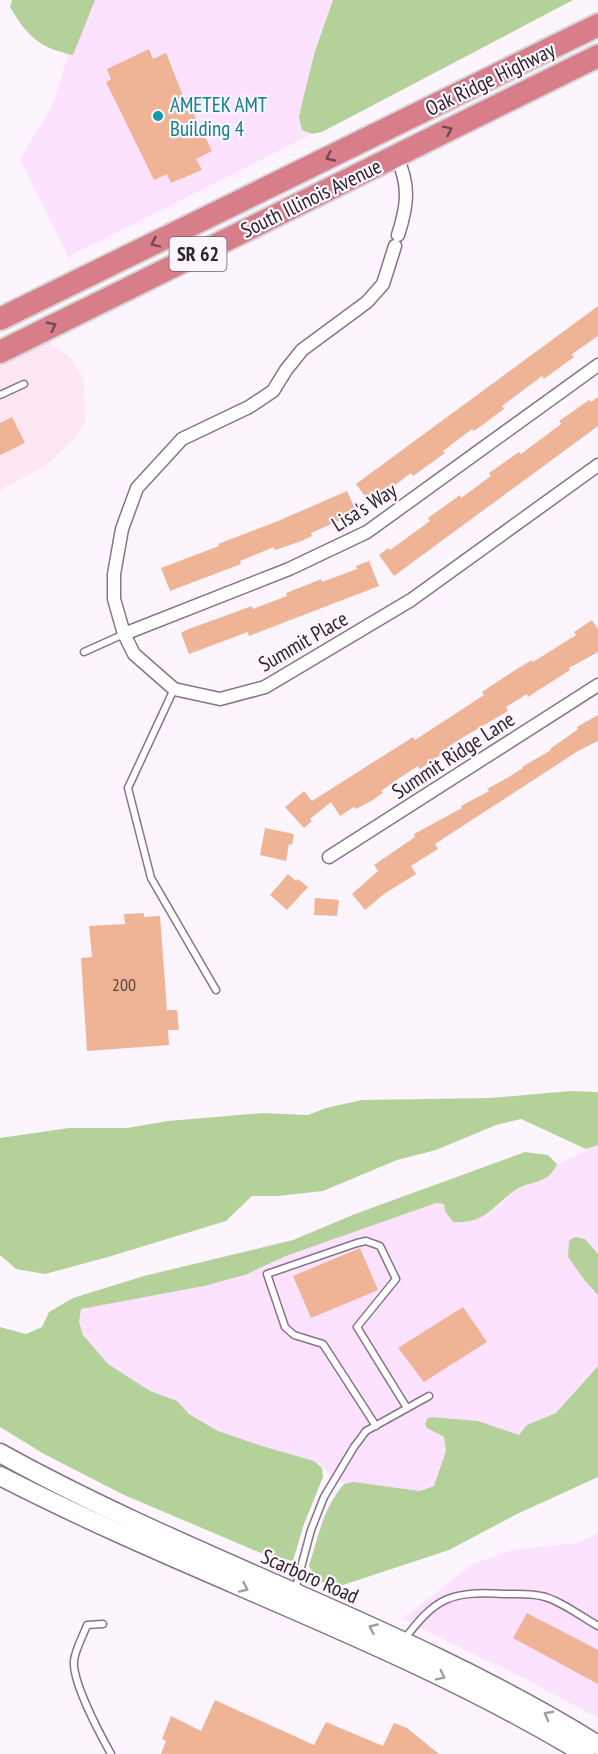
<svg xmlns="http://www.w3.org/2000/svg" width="598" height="1754" viewBox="0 0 598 1754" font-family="'PT Sans Narrow',sans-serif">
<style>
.commercial{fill:#fee6f2}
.built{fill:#fce2fe}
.forest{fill:#b5d19a}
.building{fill:#eeb495}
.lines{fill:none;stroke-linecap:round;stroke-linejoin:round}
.lane-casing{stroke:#867488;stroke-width:9}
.street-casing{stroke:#867488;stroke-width:15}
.secondary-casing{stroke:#867488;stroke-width:21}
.highway-casing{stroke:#d5d3d5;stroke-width:26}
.lane{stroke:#fff;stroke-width:6}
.street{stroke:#fff;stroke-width:12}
.secondary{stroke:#fff;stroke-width:18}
.highway{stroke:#d87e8a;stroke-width:22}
.oneway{stroke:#714952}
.oneway2{stroke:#a09da0}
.culture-dot{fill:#0f9aa8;stroke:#fdf5fe;stroke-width:2}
.labels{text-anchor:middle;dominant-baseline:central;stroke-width:4.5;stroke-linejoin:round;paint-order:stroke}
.number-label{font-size:18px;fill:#5d4947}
.shield{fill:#fdf5fe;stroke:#6b636c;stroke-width:1.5}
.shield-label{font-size:20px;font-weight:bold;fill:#2d252d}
.street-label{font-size:21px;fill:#2d252d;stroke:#fdf5fe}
.culture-label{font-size:21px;fill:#0d838f;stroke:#fdf5fe;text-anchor:start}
</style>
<rect width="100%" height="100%" fill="#fdf5fe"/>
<polygon class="commercial" points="48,341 70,357 84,380 85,423 72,441 48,464 0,491 0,364"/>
<g class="built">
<polygon points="86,0 343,0 308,136 68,257 20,159 52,106"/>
<polygon points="598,1145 598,1254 585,1239 569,1241 568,1256 585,1281 598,1295 598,1366 556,1413 519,1435 478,1421 431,1417 438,1435 444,1437 446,1451 434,1486 420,1491 354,1482 344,1484 314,1461 262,1446 218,1431 189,1414 177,1401 150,1391 108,1364 83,1335 79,1322 81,1308 204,1286 245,1275 286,1256 436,1203 490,1213 516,1190 543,1180 554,1172 557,1164"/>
<polygon points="598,1533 598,1718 523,1678 402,1619 473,1564 512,1550 577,1543"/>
</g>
<g class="forest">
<path d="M12,0H95L73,55C39,48 27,36 10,7Z"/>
<polygon points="333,0 573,0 322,132 312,134 302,130 299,117 302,103 315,51"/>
<polygon points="571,1091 598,1092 598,1145 586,1149 521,1119 496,1125 436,1150 397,1160 323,1191 278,1196 252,1196 226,1221 108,1257 45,1274 16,1269 0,1255 0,1138 69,1128 127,1128 168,1121 262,1113 308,1115 326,1108 362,1100 490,1098"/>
<path d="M525,1152L548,1155L557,1164C549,1185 530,1180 514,1191C491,1208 485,1224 453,1222L445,1211L444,1204L436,1203L286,1256L245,1275L204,1286L81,1309L79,1322L83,1335L108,1364L150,1391L177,1401L189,1414L218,1431L262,1446L314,1461L322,1468L323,1477L304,1524L293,1561L261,1553L124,1495L44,1454L0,1427V1327L26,1334L42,1327L49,1312L73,1298L144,1276L293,1240L355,1214Z"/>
<polygon points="574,1237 585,1239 598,1254 598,1295 585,1281 568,1257 569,1241"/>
<path d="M598,1366V1477L517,1514L449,1550L343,1585L322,1582L315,1577L309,1566C318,1537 323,1508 344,1484L354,1482L420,1491L434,1486L446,1451L444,1437L427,1428L425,1424L427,1419L431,1417L478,1421L519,1435L527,1425L556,1413Z"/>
</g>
<g class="building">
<polygon points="149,49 153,59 166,53 184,98 208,95 209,98 190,106 212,151 196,159 202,170 171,183 167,174 154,180 106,82 111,79 107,69"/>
<polygon points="598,306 598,336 572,354 574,357 544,379 542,376 502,406 504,409 485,423 474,431 472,429 443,451 445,453 413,476 411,473 382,495 384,498 372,506 356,484"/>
<polygon points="598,397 598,426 394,576 379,555 388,548 390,550 430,521 428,518 460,495 461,498 491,476 489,473 519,452 521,454 561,424 559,421 589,400 591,402"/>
<polygon points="12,417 25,443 0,455 0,423"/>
<polygon points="347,491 358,515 346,521 345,518 311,533 312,536 299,542 275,550 274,547 240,561 241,564 170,591 161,568 219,546 218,544 278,521"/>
<polygon points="369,561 379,586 249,636 248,632 189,654 181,633 186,630 252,606 253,609 287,596 286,593 309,584 321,579 322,582 357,569 356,566"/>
<polygon points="592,620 598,629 598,652 569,668 570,670 528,697 527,694 506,707 508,711 457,741 447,748 448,750 420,769 418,766 395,781 381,791 383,793 373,800 356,809 354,807 340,816 331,802 310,819 312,821 304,828 285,807 304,791 312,801 413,737 415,740 484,695 482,692 512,672 532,660 533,662 576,635 574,632"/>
<polygon points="598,715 598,741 578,751 435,844 438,849 411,866 416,874 384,894 365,910 352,894 378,871 374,865 415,837 414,834 462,808 461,806 489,791 487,789 507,778 523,768 522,767 551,750 550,749 578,729 577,727"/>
<polygon points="265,828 294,834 292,845 289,844 286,861 260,855"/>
<polygon points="288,874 296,881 298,879 308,887 287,910 270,895"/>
<polygon points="315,898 339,900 337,916 314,915"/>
<polygon points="144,913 144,917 160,916 167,1010 177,1010 179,1030 168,1030 169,1045 87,1051 81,958 92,957 89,926 125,924 124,914"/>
<polygon points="360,1248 378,1290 311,1318 293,1276"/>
<polygon points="463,1307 487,1342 424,1382 398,1348"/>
<polygon points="527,1613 598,1650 598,1684 513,1638"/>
<polygon points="215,1700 314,1745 326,1722 383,1746 394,1723 407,1728 439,1754 161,1754 166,1741 162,1739 171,1716 201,1731"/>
</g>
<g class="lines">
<g class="lane-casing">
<g id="lane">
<polyline points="0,395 24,384"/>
<polyline points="84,652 124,634"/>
<polyline points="174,689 128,788 151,878 216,990"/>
<polyline points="376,1426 323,1344 294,1335 285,1327 267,1274 357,1243 366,1241 380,1246 396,1279 357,1327 407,1408"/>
<polyline points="295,1590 311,1530 324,1497 354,1447 366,1431 429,1396"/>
<path d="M103,1624L87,1625C83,1636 75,1650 74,1661C72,1682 101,1736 111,1754"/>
<path d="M403,1641C436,1597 450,1591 504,1594C516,1594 529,1593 541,1596C558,1599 582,1617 598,1626"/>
</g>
</g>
<g class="street-casing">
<g id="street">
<path d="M396,155C410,185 408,204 398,235"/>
<polyline points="395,246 383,284 367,302 302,350 286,370 273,391 249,407 182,439 137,488 122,529 114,574 114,599 124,634 134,654 174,689 220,699 265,687 411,600 598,465"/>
<polyline points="124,634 289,569 367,532 598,365"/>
<polyline points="329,857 598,685"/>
</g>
</g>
<g class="secondary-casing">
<g id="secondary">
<path d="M0,1453C194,1561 409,1627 598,1745"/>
<path d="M0,1476C192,1575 400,1642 585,1754"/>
</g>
</g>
<g class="highway-casing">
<g id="highway">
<polyline points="0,319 598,25"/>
<polyline points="0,352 598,56"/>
</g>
</g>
<use href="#lane" class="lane"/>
<use href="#street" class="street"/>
<use href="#secondary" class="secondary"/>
<use href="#highway" class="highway"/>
</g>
<defs><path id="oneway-chevron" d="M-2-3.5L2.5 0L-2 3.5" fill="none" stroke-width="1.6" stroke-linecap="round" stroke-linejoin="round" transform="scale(1.5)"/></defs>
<g class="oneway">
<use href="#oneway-chevron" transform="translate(448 130) rotate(-26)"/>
<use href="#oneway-chevron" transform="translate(330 157) rotate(155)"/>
<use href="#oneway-chevron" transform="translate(155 243) rotate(154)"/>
<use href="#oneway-chevron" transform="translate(52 326) rotate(-26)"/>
</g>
<g class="oneway2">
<use href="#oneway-chevron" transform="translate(244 1588) rotate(24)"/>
<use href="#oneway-chevron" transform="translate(373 1628) rotate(-156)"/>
<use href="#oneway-chevron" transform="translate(441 1676) rotate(26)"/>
<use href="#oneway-chevron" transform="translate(548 1715) rotate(-152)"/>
</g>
<circle class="culture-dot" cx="158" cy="116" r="6"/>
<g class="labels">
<g class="number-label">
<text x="124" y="984">200</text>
</g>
<rect class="shield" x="169.5" y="237" width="57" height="34" rx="4.5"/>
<g class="shield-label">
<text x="198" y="254">SR 62</text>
</g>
<g class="street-label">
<text transform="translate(490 79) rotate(-26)">Oak Ridge Highway</text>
<text transform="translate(311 198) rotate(-26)">South Illinois Avenue</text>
<text transform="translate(364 507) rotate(-32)">Lisa's Way</text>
<text transform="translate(303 641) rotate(-30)">Summit Place</text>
<text transform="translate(453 755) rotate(-33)">Summit Ridge Lane</text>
<text transform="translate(310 1576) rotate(24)">Scarboro Road</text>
</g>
<g class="culture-label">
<text x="170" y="104">AMETEK AMT<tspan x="170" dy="24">Building 4</tspan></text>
</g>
</g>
</svg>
